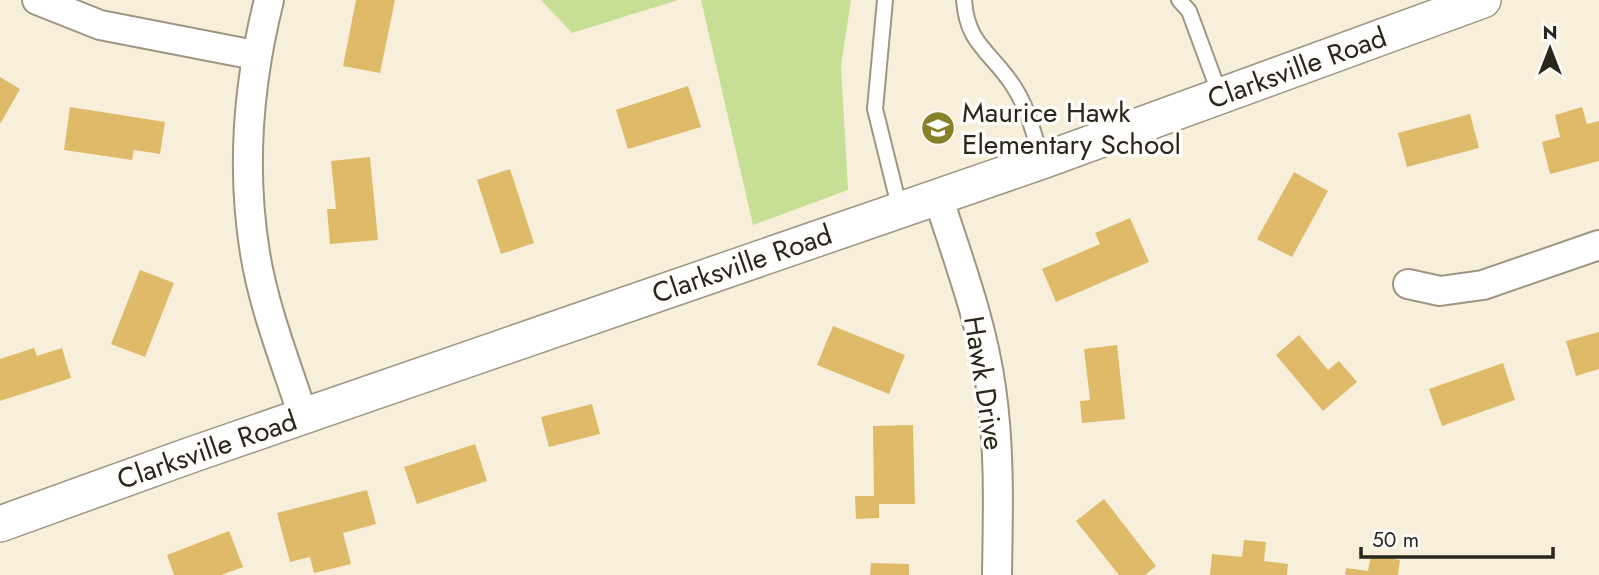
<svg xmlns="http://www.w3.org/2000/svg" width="1599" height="575" viewBox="0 0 1599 575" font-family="Jost,sans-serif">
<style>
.green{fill:#c7df94}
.building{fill:#dfba69}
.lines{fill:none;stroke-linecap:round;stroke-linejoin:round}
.service-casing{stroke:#9e9583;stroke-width:18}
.minor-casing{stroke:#9e9583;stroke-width:32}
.tertiary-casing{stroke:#9e9583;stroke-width:38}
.service{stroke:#fff;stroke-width:14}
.minor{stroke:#fff;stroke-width:28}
.tertiary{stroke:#fff;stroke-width:35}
.labels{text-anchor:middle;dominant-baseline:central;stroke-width:7;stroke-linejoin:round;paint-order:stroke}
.street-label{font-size:28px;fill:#29261e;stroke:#fffdf9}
.poi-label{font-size:28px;fill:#29261e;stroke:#fffdf9;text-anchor:start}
</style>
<rect width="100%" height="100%" fill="#f8efdb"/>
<g class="green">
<polygon points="541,0 678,0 572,33"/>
<polygon points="701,0 851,0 841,66 848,190 753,225"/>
</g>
<g class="building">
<polygon points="356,0 395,0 380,73 343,66"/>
<polygon points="0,77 20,89 0,124"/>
<polygon points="688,86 701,127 628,149 616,110"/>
<polygon points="70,107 165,122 160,154 134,150 132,160 64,150"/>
<polygon points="1582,107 1587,124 1599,121 1599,161 1550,174 1542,142 1560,137 1555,115"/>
<polygon points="1470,114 1479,148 1407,167 1398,133"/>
<polygon points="370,157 378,240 330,244 327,209 336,209 331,161"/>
<polygon points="510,169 534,243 501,254 477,180"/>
<polygon points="1294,172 1328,191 1292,257 1257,239"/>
<polygon points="1130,218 1149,262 1056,302 1042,269 1100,244 1095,233"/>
<polygon points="140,270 174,283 145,357 111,344"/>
<polygon points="833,326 905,355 889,394 817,365"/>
<polygon points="1599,332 1599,369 1576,376 1566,341"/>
<polygon points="1299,335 1328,370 1339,361 1357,382 1323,411 1276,355"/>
<polygon points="1117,345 1125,419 1082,423 1080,401 1090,400 1084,349"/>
<polygon points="34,348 37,356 62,348 71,378 0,401 0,359"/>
<polygon points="1503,363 1515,400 1442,426 1429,389"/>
<polygon points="592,404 600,434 549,447 541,417"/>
<polygon points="913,425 915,504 879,504 879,518 856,519 855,496 874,496 873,426"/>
<polygon points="475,444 487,481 417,504 404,467"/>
<polygon points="367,490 376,524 343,533 351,564 314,573 310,557 290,562 277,513"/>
<polygon points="1104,499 1156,566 1145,575 1119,575 1076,521"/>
<polygon points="229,531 243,567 221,575 174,575 167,555"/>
<polygon points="1244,540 1266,542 1264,561 1288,564 1287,575 1210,575 1212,554 1242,557"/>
<polygon points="1371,555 1400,560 1398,575 1345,575 1346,568 1368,571"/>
<polygon points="871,563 909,564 909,575 870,575"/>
</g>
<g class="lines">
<g class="service-casing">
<g id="service">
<polyline points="885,0 875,109 900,210"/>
<path d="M964,0C967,44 990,51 1012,84C1028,107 1034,135 1042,161"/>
<polyline points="1179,0 1189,11 1220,95"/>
</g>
</g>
<g class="minor-casing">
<g id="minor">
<polyline points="37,0 100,25 255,55"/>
<path d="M269,0C248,84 241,167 255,253C264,309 286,363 303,416"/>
<path d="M938,197C958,259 982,322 991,388C1000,450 998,512 997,575"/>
<polyline points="1408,284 1440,291 1483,285 1599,245"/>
</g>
</g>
<g class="tertiary-casing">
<polyline id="tertiary" points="0,524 188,456 1042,161 1483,0"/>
</g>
<use href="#service" class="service"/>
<use href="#minor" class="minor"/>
<use href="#tertiary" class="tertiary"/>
</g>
<defs>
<g id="school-disc" transform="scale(1.75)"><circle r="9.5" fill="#888128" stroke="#fffdf9"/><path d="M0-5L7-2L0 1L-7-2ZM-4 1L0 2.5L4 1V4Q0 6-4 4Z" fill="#fff"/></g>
</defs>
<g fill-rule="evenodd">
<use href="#school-disc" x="938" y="128"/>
</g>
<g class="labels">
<g class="street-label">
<text transform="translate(1297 68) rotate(-20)">Clarksville Road</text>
<text transform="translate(742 264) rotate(-19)">Clarksville Road</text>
<text transform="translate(984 383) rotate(81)">Hawk Drive</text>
<text transform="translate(207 450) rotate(-19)">Clarksville Road</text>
</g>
<g class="poi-label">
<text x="962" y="112">Maurice Hawk<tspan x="962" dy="32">Elementary School</tspan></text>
</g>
</g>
<g transform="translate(1550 49)" stroke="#fffdf9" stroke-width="5" paint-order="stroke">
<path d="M0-5L12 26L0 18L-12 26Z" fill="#29261e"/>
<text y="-10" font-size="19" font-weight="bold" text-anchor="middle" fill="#29261e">N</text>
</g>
<path d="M1361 547v10h192v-10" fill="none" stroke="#29261e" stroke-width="3.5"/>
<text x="1372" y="547" font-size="21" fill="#29261e" stroke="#fffdf9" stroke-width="5" paint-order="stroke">50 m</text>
</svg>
